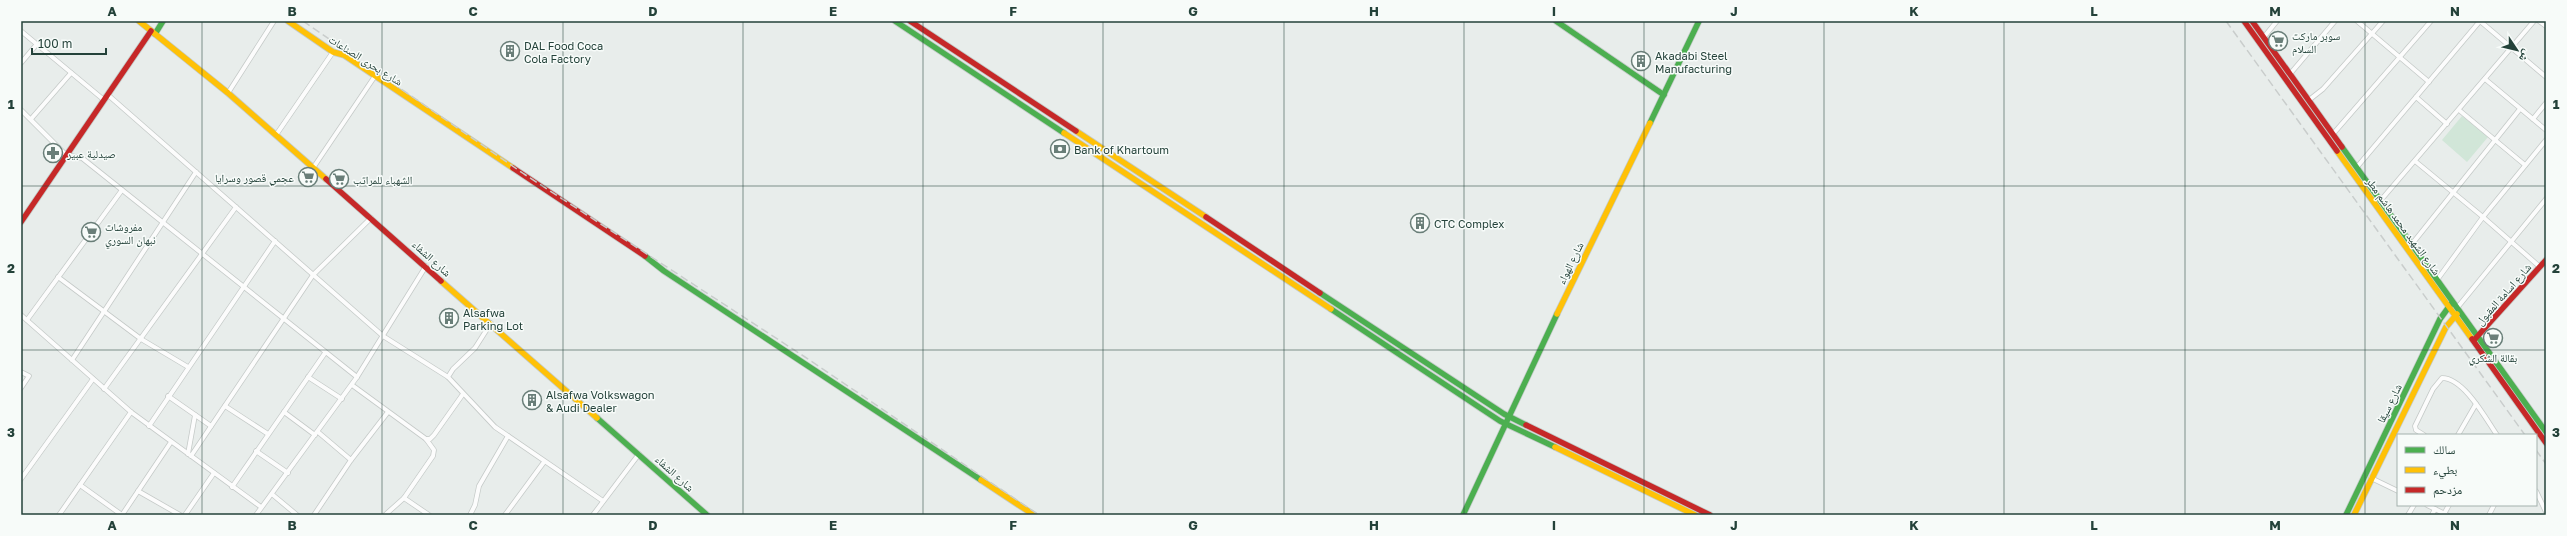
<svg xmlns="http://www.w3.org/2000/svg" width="2567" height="536" viewBox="0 0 2567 536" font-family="'Golos Text','Noto Naskh Arabic',sans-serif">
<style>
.green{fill:#d1e6d8}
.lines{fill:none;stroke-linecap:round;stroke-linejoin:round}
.street-casing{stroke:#c5cac8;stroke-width:5.5}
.fast-casing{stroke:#c3cbc8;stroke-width:7}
.slow-casing{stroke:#c3cbc8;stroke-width:7}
.jam-casing{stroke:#c3cbc8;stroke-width:7}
.street{stroke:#fcfcfc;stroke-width:4}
.fast{stroke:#4caf50;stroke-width:5.5}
.slow{stroke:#ffc107;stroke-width:5.5}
.jam{stroke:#c62828;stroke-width:5.5}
.rail{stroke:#c9cdcc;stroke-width:1.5;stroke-dasharray:8 4;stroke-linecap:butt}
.grid{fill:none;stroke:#24423a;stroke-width:1;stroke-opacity:0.55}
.labels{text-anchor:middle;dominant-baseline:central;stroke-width:3;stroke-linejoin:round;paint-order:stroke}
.poi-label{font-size:11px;fill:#24423a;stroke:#f7fbf9;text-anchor:start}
.street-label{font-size:11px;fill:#24423a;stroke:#f7fbf9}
.neatline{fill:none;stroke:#24423a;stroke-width:1.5}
.grid-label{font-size:13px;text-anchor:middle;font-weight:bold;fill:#24423a}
</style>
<rect width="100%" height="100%" fill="#e8edeb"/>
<polygon class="green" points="2462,116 2488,137 2467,162 2442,140"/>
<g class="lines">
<g class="street-casing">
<g id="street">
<polyline points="2357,21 2429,82"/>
<polyline points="2480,21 2546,77"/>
<polyline points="2539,21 2546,26"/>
<polyline points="21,31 104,100"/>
<polyline points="2264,37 2277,21"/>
<polyline points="21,63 37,44"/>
<polyline points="2290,74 2335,21"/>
<polyline points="2485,79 2546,130"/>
<polyline points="228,93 274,21"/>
<polyline points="108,95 383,336 448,377"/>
<polyline points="2416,97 2447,124"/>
<polyline points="2309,100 2323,89 2383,21"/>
<polyline points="21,110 66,155 82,158 357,377"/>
<polyline points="2459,110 2525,165"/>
<polyline points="31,119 71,73"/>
<polyline points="2533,119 2546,103"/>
<polyline points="2333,134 2431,21"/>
<polyline points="276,135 333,52"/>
<polyline points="2415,161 2483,217 2540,267"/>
<polyline points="2357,167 2480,21"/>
<polyline points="313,168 375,76"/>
<polyline points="2381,200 2534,21"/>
<polyline points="2412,244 2520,109"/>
<polyline points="58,277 141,339 188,367"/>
<polyline points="2437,280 2483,217 2546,140"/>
<polyline points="2457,308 2546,199"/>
<polyline points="21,315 131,412 261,507"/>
<polyline points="27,320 122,190"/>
<polyline points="491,323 475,348 453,369 448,377 495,427 603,501"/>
<polyline points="72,360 196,172"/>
<polyline points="21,372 29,376 21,388"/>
<polyline points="308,377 342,399"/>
<polyline points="352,385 426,439 434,450 433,456 404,498"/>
<polyline points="104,389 236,207"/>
<polyline points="168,396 211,426"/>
<polyline points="225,406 268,434"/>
<polyline points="284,412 315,435"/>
<polyline points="149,426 275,241"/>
<polyline points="318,432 351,460 388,412"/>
<path d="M2424,435L2416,430L2415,426L2433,389L2442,378C2464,378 2486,419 2497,435"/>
<polyline points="2458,435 2476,404"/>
<polyline points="426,439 430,439 434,435 463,394"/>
<polyline points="256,451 288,473"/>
<polyline points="188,454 195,415"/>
<polyline points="191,456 313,275 371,218"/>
<polyline points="2371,478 2398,491"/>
<polyline points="21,479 93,379"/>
<polyline points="80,485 122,515"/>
<polyline points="232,487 325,353"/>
<polyline points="138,491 180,515"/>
<polyline points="2536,491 2546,512"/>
<polyline points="273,495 297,515"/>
<polyline points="2427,505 2447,515"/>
<polyline points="2444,514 2449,505"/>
<polyline points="59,515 131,412"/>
<polyline points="122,515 171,442"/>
<polyline points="185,515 214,473"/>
<polyline points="256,515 357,377 426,266"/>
<polyline points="314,515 351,460"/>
<polyline points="385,515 404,498 429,515"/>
<polyline points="470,515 475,505 479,486 508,436"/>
<polyline points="505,515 544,462"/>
<polyline points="593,515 639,454"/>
<polyline points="2408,515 2414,505"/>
<polyline points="2432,515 2435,509"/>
<polyline points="2489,515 2494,505"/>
</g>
</g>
<g class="fast-casing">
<g id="fast">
<polyline points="895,21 1064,133"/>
<polyline points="1556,21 1664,95"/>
<polyline points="155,34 163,21"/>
<polyline points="1650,123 1699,21"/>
<polyline points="2342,147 2546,432"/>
<polyline points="645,256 664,271 981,480"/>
<polyline points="1320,293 1504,414 1526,425"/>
<polyline points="1331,309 1500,421 1555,447"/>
<polyline points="597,418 707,515"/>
<polyline points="1463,515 1557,314"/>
<polyline points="2346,515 2440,319 2451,304"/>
</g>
</g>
<g class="slow-casing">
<g id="slow">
<polyline points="139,21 228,93 326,179"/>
<polyline points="288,21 333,52 344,55 513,168"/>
<polyline points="1076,131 1206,217"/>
<polyline points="1064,133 1331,309"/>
<polyline points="2337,151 2472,339"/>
<polyline points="441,281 597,418"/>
<polyline points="1557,314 1650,123"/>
<polyline points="1555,447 1695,515"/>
<polyline points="981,480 1034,515"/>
<polyline points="2354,515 2446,327 2457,314"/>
</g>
</g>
<g class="jam-casing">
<g id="jam">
<polyline points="910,21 1076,131"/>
<polyline points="2244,21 2337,151"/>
<polyline points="2252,21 2342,147"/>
<polyline points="513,168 645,256"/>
<polyline points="326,179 441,281"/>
<polyline points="1206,217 1320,293"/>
<polyline points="21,222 151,31"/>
<polyline points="2472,339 2546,443"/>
<polyline points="2475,339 2546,260"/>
<polyline points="1526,425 1710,515"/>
</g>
</g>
<use href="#street" class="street"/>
<use href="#fast" class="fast"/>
<use href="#slow" class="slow"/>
<use href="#jam" class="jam"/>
<g class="rail">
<polyline points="303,21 524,174 805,357 1039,515"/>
<polyline points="2226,21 2525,435"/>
<polyline points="2536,450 2546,464"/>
</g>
</g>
<path class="grid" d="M202,21V515M382,21V515M563,21V515M743,21V515M923,21V515M1103,21V515M1284,21V515M1464,21V515M1644,21V515M1824,21V515M2004,21V515M2185,21V515M2365,21V515M21,186H2546M21,350H2546"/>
<defs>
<g id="supermarket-ring" transform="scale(1)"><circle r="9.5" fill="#f7fbf9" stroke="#697e78" stroke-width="1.5"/><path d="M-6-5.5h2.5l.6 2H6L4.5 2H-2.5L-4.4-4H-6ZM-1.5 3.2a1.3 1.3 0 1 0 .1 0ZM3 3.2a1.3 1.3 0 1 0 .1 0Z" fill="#697e78"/></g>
<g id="building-ring" transform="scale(1)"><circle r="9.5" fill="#f7fbf9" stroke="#697e78" stroke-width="1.5"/><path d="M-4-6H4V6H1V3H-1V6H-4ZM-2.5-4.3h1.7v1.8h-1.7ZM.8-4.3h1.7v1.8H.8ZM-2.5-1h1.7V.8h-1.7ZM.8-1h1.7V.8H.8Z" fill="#697e78"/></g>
<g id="bank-ring" transform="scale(1)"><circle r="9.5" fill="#f7fbf9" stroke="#697e78" stroke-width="1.5"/><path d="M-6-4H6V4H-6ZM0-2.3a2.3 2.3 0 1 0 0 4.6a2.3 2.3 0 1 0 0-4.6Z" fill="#697e78"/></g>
<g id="pharmacy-ring" transform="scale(1)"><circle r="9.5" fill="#f7fbf9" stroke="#697e78" stroke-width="1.5"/><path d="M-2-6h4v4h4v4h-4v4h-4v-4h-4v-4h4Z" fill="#697e78"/></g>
</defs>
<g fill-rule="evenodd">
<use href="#supermarket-ring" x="2278" y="41"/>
<use href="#building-ring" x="510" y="51"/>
<use href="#building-ring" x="1641" y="61"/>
<use href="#bank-ring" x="1060" y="149"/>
<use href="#pharmacy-ring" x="53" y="153"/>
<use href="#supermarket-ring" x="308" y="177"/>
<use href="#supermarket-ring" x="339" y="179"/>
<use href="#building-ring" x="1420" y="223"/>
<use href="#supermarket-ring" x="91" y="232"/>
<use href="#building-ring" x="449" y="318"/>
<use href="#supermarket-ring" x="2493" y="338"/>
<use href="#building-ring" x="532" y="400"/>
</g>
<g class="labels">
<g class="poi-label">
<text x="2292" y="35">سوبر ماركت<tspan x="2292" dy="13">السلام</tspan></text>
<text x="524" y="45">DAL Food Coca<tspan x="524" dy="13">Cola Factory</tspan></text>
<text x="1655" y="55">Akadabi Steel<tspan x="1655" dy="13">Manufacturing</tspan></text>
<text x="1074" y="149">Bank of Khartoum</text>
<text x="67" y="153">صيدلية عبير</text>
<text x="294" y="177" text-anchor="end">عجمي قصور وسرايا</text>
<text x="353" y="179">الشهباء للمراتب</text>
<text x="1434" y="223">CTC Complex</text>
<text x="105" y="226">مفروشات<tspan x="105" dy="13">نبهان السوري</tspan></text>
<text x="463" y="312">Alsafwa<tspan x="463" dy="13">Parking Lot</tspan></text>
<text x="2493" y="357" text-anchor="middle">بقالة الشكري</text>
<text x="546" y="394">Alsafwa Volkswagon<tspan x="546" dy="13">&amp; Audi Dealer</tspan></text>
</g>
<g class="street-label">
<text transform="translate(366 60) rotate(32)">شارع بحرى الصناعات</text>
<text transform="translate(2404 226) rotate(54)">شارع الشهيد محمد هاشم مطر</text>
<text transform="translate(432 258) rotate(42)">شارع الشفاء</text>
<text transform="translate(1570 263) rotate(-64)">شارع الهواء</text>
<text transform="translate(2503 294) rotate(-49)">شارع اسامة المقبول</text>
<text transform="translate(2389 403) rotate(-64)">شارع سيقا</text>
<text transform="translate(675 473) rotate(42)">شارع الشفاء</text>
</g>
</g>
<rect width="2567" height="536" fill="none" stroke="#f7fbf9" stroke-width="44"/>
<rect x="2397" y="434" width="140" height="72" fill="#f7fbf9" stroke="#a3b1ad"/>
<rect x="2405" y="447" width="20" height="6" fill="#4caf50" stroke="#a3b1ad"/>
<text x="2433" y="454" font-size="12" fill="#24423a">سالك</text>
<rect x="2405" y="467" width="20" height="6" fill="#ffc107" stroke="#a3b1ad"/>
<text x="2433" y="474" font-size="12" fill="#24423a">بطيء</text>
<rect x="2405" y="487" width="20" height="6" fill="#c62828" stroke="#a3b1ad"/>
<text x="2433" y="494" font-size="12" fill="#24423a">مزدحم</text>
<g transform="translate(2517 50) rotate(125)" stroke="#f7fbf9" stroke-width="3" paint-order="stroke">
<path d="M0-3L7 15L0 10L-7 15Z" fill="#24423a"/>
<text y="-6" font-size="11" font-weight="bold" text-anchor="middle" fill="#24423a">ش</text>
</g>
<path d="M32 48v6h74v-6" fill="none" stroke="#24423a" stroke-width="2"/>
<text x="38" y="48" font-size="12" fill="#24423a" stroke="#f7fbf9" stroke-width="3" paint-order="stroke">100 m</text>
<rect x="22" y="22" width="2523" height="492" class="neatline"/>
<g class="grid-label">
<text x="112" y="16">A</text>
<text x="292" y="16">B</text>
<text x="473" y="16">C</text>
<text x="653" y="16">D</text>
<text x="833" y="16">E</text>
<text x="1013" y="16">F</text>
<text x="1193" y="16">G</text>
<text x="1374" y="16">H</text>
<text x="1554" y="16">I</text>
<text x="1734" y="16">J</text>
<text x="1914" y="16">K</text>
<text x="2094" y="16">L</text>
<text x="2275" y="16">M</text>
<text x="2455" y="16">N</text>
<text x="11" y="109">1</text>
<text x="2556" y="109">1</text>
<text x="11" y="273">2</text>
<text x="2556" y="273">2</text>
<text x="11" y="437">3</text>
<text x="2556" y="437">3</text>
<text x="112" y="530">A</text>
<text x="292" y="530">B</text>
<text x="473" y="530">C</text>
<text x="653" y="530">D</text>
<text x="833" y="530">E</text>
<text x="1013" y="530">F</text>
<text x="1193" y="530">G</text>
<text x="1374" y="530">H</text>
<text x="1554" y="530">I</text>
<text x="1734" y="530">J</text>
<text x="1914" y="530">K</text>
<text x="2094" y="530">L</text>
<text x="2275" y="530">M</text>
<text x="2455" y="530">N</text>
</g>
</svg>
